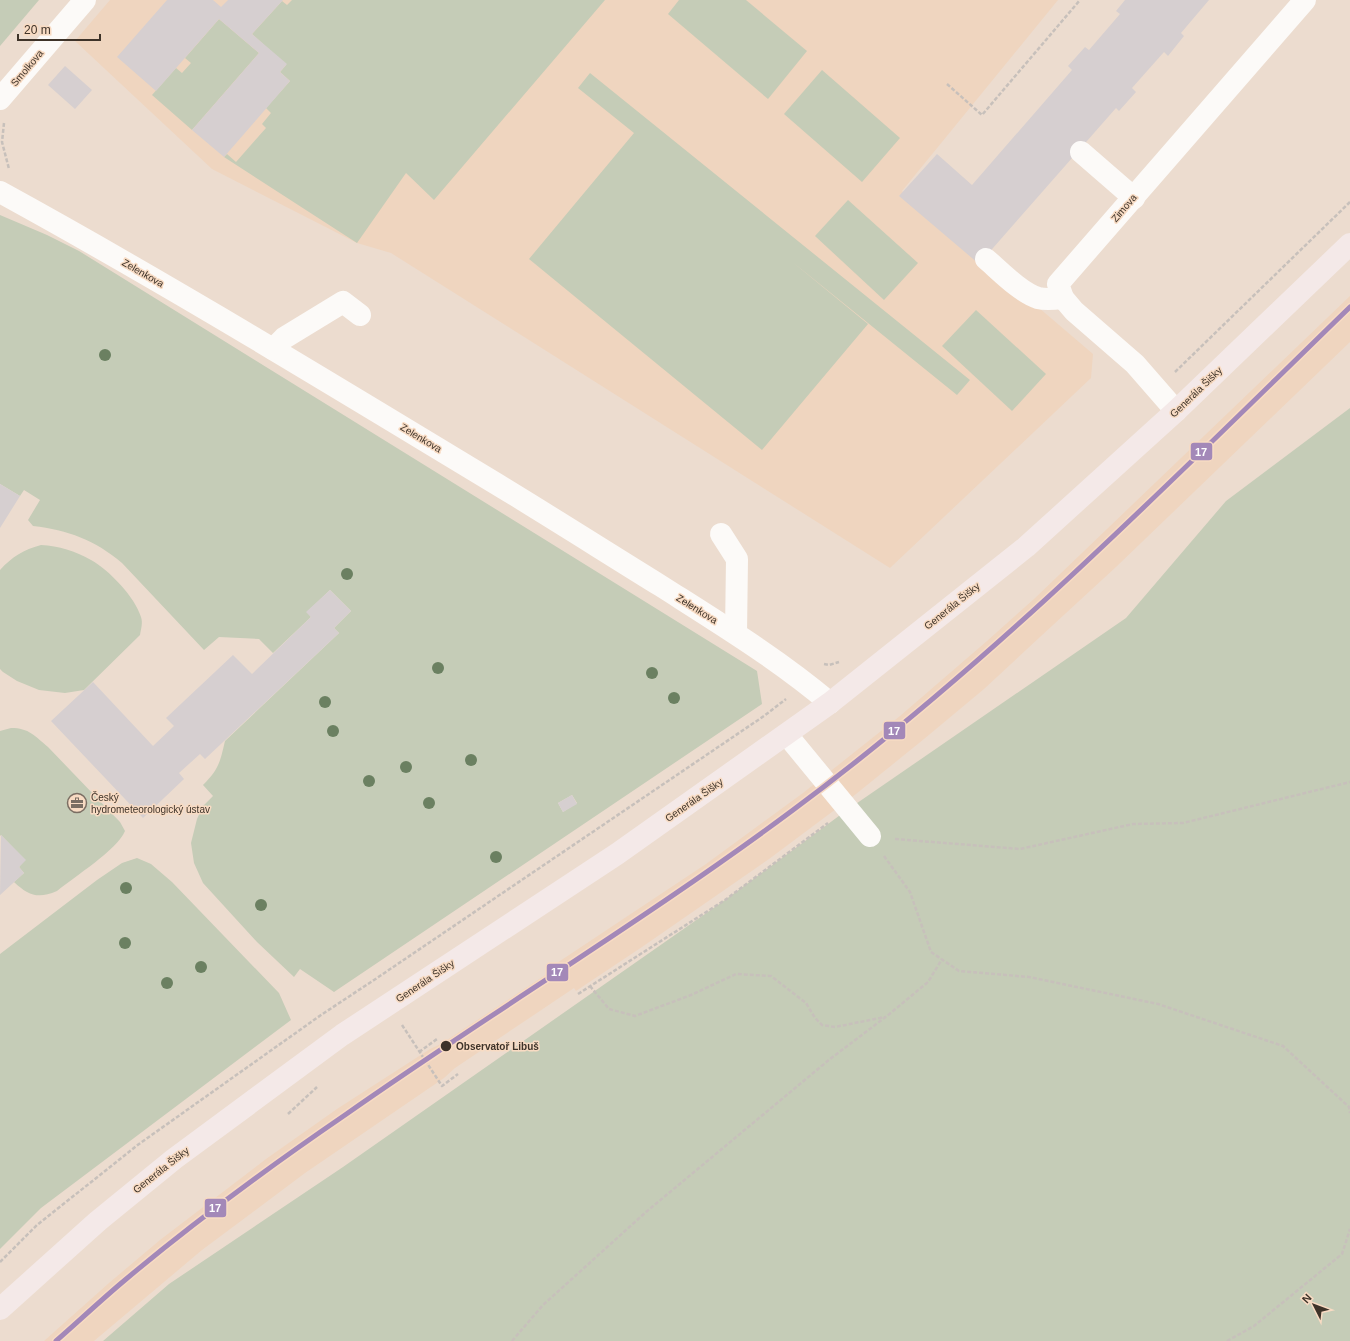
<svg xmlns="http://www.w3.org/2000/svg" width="1350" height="1341" viewBox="0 0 1350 1341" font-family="Helvetica,sans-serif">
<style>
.built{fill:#efd5bf}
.green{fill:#c5ccb7;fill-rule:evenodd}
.building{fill:#d6cfd0}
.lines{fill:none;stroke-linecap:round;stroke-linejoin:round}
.path{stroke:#c7c0bb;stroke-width:2.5;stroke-dasharray:4 2;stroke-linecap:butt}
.minor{stroke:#fcfaf8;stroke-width:22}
.major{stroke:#f4e9e8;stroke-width:22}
.tram-1-casing{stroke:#f8dbc3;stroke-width:8}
.tram-1{stroke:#a388b8;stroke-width:5}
.tree{fill:#6b8061}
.stop-dot{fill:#3e3329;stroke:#f8dbc3;stroke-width:1.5}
.labels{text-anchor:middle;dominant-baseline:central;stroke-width:3;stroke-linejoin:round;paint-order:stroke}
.street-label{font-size:10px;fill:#3e3329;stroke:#f8dbc3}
.poi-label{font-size:10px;fill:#3e3329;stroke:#f8dbc3;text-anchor:start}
.stop-label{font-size:10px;font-weight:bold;fill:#3e3329;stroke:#f8dbc3;text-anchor:start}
.line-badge{stroke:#f8dbc3;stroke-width:1.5}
.badge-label{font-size:11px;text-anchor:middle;font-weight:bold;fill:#fff}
</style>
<rect width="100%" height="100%" fill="#ecdccf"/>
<g class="built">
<polygon points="110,0 1058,0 902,191 1093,354 1091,378 890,568 391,253 357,243 212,169 75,41"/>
<polygon points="1350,296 1350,342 1116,567 1040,637 984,689 924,739 856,794 769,859 642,947 576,991 574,988 455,1068 444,1078 305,1173 202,1250 94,1341 44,1341 109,1283 160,1240 266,1159 337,1109 430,1049 441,1044 559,966 557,963 706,864 803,793 900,716 987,641 1034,599"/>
</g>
<g class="green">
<polygon points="0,0 39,0 0,46"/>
<polygon points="292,0 605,0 434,200 406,173 357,243 224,157 227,154 236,162 266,128 262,124 271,113 266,108 290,81 280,72 286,65 252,34 282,1 287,5"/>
<polygon points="679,0 746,0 807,51 768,99 668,14"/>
<polygon points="219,19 259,53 192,130 152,95 176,68 182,73 191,63 185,58"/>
<polygon points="822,70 900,138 862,182 784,114"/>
<polygon points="590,73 970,380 957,395 790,260 868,324 762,450 529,259 634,133 578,88"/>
<polygon points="848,200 918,263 884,300 815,236"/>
<path d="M0,215L47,235L79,251L757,671L762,704L334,992L300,969L294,977L257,942L203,883L194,863L191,843L197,819L203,806L213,796L203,785C219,769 220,762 225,741L339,633L334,628L351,611L330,590L307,612L311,617L273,653L259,639L219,637L204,650L122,563C95,540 68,530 33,526L28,520L40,500L24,490L20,496L0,484ZM572,795L577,803L563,812L558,803Z"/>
<polygon points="976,310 1046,374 1012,411 942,346"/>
<polygon points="1350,408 1350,1341 103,1341 169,1284 343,1167 725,900 847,810 1126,618 1226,501"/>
<path d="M41,545C59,546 75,551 91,560C109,570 135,597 141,617C143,623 141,629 140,635L84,690L65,693L39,690L17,681L3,672L0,669V570C13,556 23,550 41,545Z"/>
<path d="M11,728C29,728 35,736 48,747L120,822L125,831C117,850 74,877 57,891C38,899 29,896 14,882L24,873L19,867L25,860L1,835L0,836V731Z"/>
<polygon points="137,858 151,864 172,882 279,993 291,1020 41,1208 0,1249 0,954 97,880 122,863"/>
</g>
<g class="building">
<polygon points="167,0 213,0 221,7 228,0 283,0 252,34 287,64 280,72 290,81 224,157 192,130 259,53 219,19 156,91 117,57"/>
<polygon points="1125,0 1209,0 1181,33 1184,36 1168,56 1164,52 1132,88 1136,92 1119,111 1116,108 979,264 899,196 937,154 972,185 1072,70 1068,66 1085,47 1089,50 1120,14 1116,11"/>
<polygon points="65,66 92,90 75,109 48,85"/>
<polygon points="0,484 20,496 0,528"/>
<polygon points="330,590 351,611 334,628 339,633 205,759 200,754 179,773 184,779 143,818 51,721 93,682 153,746 174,726 166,718 233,655 252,674 311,617 306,612"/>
<polygon points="572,795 577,804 563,812 558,803"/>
<polygon points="1,835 26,860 19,867 24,873 0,895"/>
</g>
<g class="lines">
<g class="path">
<polyline points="947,84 982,115 1080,0"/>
<polyline points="4,123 2,142 9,169"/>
<polyline points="1175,372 1350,202"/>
<polyline points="824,664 829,665 839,662"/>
<polyline points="895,839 1020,849 1133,824 1183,823 1350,782"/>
<polyline points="884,856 910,892 931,952 959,971 1029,977 1158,1004 1283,1046 1349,1107 1350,1113"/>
<polyline points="590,986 609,1009 635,1016 691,995 736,974 771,976 806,1003 815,1018 822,1025 835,1027 885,1017"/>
<polyline points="578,994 725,900 828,823"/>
<polyline points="402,1025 442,1086 458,1074"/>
<polyline points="419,1052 437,1039"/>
<polyline points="288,1114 317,1087"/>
<polyline points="0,1262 37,1225 139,1144 321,1015 374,980 764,716 786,699"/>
<polyline points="512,1341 543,1305 646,1212 830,1059 887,1016 928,982 942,959"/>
<polyline points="1227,1341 1254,1326 1342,1254 1350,1229"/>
</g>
<g class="minor">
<polyline points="0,99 85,0"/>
<polyline points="1081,152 1134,198"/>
<path d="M0,192C168,284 331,384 495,483C551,517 606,552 661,586C719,623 778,659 830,703"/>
<path d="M986,259C1000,271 1020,292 1038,298C1046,300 1054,299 1063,298"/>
<polyline points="273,349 284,338 343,302 360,315"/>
<polyline points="1176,411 1135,364 1074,311 1063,298 1058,284 1305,0"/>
<polyline points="721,534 737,559 736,633"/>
<polyline points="787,735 870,836"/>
</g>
<polyline class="major" points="0,1309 98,1221 174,1159 342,1035 617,854 830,703 1026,547 1176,411 1350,244"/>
<g class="tram-1-casing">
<path id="tram-1" d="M56,1341C79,1321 101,1300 125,1280C195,1221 269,1167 345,1115C493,1011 648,918 793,810C994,661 1171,481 1350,307"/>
</g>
<use href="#tram-1" class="tram-1"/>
</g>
<g class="tree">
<circle cx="105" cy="355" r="6"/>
<circle cx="347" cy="574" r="6"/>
<circle cx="438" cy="668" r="6"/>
<circle cx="652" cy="673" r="6"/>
<circle cx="674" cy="698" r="6"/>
<circle cx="325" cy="702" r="6"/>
<circle cx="333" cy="731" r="6"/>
<circle cx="471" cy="760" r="6"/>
<circle cx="406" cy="767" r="6"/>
<circle cx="369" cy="781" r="6"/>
<circle cx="429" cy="803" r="6"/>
<circle cx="496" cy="857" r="6"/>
<circle cx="126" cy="888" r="6"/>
<circle cx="261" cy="905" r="6"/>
<circle cx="125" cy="943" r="6"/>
<circle cx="201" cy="967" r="6"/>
<circle cx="167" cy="983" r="6"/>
</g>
<defs>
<g id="office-ring" transform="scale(1)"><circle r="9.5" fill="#f8dbc3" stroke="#7b6e63" stroke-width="1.5"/><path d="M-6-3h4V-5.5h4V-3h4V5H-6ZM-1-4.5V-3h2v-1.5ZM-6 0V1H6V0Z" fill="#7b6e63"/></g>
</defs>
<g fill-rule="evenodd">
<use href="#office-ring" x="77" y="803"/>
</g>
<circle class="stop-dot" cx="446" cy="1046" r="6"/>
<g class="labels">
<g class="street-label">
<text transform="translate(27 68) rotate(-50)">Smolkova</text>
<text transform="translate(1124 208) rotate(-49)">Zimova</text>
<text transform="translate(143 273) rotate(30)">Zelenkova</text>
<text transform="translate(1196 392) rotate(-44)">Generála Šišky</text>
<text transform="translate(421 438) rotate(31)">Zelenkova</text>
<text transform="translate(952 606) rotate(-39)">Generála Šišky</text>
<text transform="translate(697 609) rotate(32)">Zelenkova</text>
<text transform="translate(694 800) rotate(-35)">Generála Šišky</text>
<text transform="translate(425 981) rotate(-34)">Generála Šišky</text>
<text transform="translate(161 1170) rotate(-38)">Generála Šišky</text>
</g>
<g class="poi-label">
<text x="91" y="797">Český<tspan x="91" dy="12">hydrometeorologický ústav</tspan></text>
</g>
<g class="stop-label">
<text x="456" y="1046">Observatoř Libuš</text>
</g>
</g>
<g class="line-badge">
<rect x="1190" y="442" width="23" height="19" rx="4" fill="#a388b8"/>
<rect x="883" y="721" width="23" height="19" rx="4" fill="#a388b8"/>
<rect x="546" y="963" width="23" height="19" rx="4" fill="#a388b8"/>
<rect x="204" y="1198" width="23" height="20" rx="4" fill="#a388b8"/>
</g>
<g class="badge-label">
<text x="1201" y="456">17</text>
<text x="894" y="735">17</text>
<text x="557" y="976">17</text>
<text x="215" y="1212">17</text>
</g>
<g transform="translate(1314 1305) rotate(312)" stroke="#f8dbc3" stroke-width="3" paint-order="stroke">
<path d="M0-3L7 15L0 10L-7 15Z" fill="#3e3329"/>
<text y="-6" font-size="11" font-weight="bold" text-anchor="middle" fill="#3e3329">N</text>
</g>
<path d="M18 34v6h82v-6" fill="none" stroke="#3e3329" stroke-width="2"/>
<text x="24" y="34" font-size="12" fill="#3e3329" stroke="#f8dbc3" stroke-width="3" paint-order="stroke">20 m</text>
</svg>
